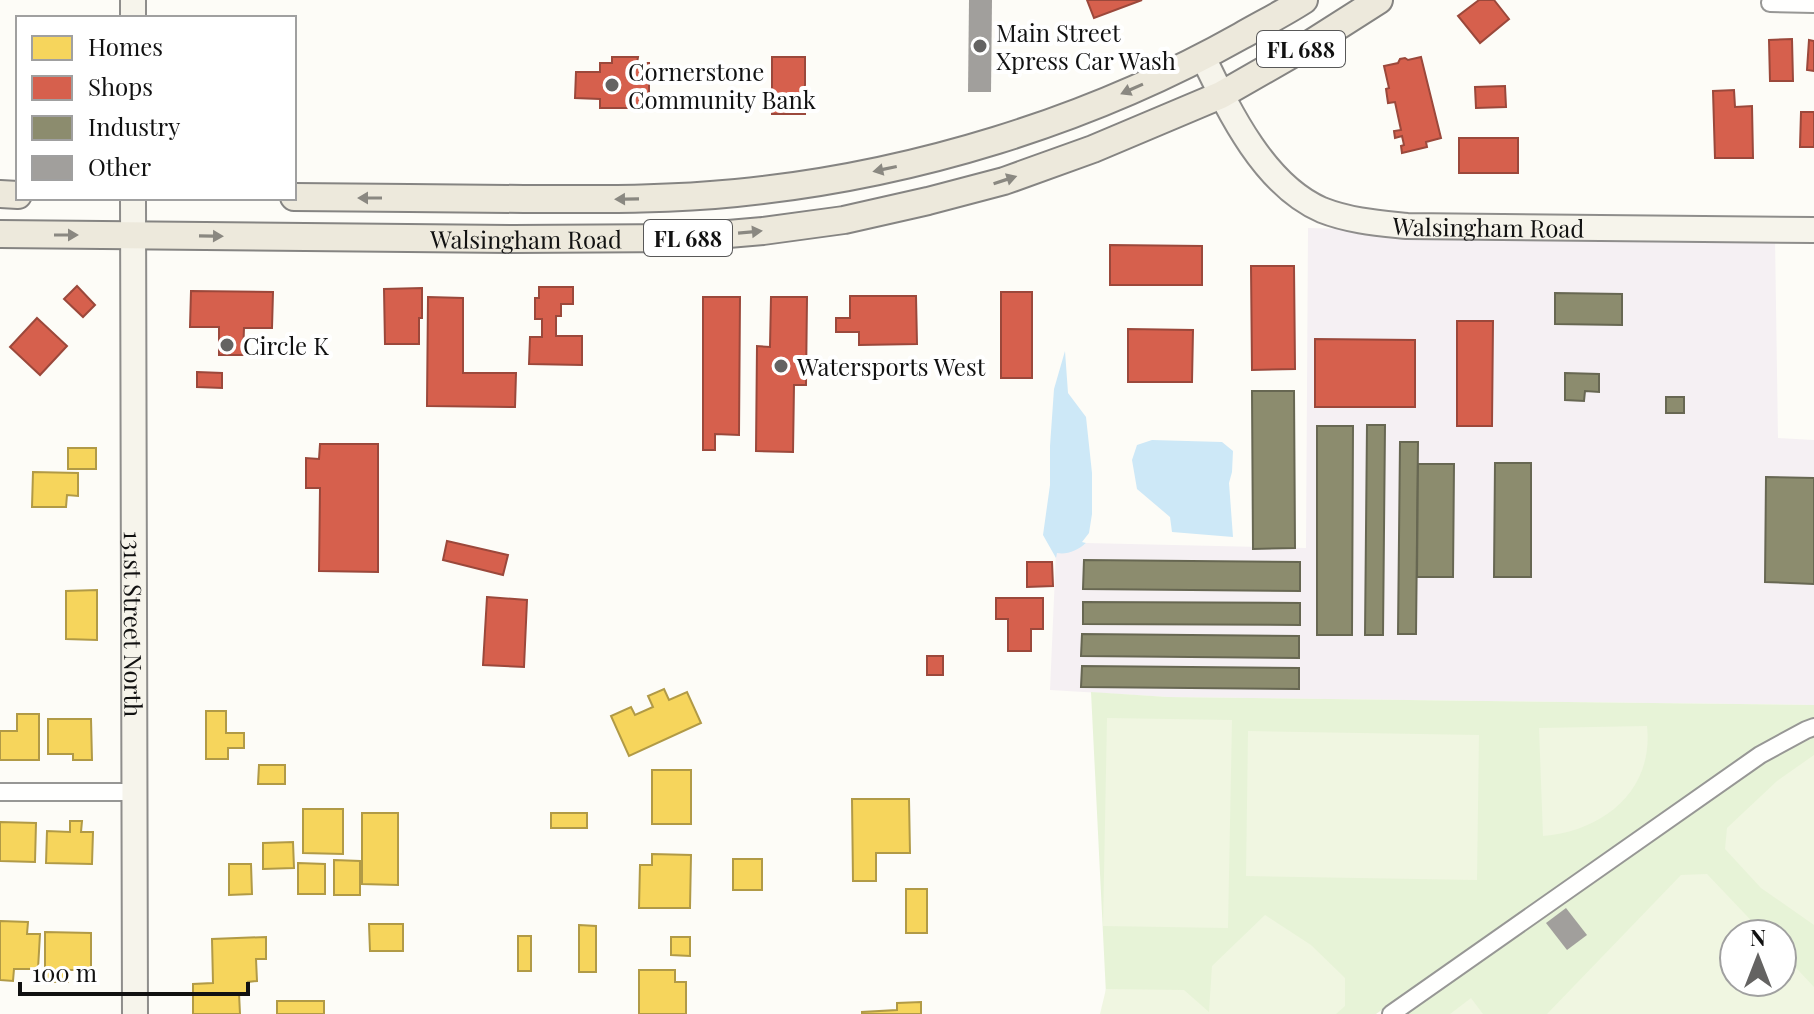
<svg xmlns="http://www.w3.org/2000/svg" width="1814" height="1014" viewBox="0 0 1814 1014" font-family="'Playfair Display',serif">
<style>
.industrial{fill:#f5f0f3}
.green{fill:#e7f3d7;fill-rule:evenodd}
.pitch{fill:#f0f6e1}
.water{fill:#cde8f7}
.homes{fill:#f6d55c;stroke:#b19a46;stroke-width:2}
.shops{fill:#d6604d;stroke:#9b483b;stroke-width:2}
.industry{fill:#8c8c6e;stroke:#676752;stroke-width:2}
.building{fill:#a19f9c}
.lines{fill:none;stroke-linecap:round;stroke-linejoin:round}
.street-casing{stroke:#979795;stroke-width:20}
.secondary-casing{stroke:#8e8d8b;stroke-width:28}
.primary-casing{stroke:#858482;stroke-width:30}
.street{stroke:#fffffe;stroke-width:16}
.secondary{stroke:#f6f4eb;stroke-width:24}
.primary{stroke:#ede9dc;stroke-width:26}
.oneway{fill:#8a8881}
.poi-dot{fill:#646362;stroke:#fff;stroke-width:3}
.labels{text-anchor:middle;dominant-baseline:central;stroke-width:8;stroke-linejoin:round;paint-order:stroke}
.shield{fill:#fff;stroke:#585858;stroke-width:2}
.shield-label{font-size:22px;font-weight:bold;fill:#111}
.poi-label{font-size:24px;fill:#111;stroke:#fff;text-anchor:start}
.street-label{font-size:24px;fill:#111;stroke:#fff}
</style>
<rect width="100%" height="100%" fill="#fdfcf7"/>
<polygon class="industrial" points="1308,228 1775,238 1778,438 1814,440 1814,705 1168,697 1050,690 1056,552 1084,545 1086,543 1306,548"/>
<g class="green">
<polygon points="1091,692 1168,697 1814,705 1814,718 1804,721 1755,748 1376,1014 1107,1014"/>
<path d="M1814,737V1014H1406L1763,763ZM1734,934H1782V982H1734Z"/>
</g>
<g class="pitch">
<polygon points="1107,718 1232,720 1228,928 1103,926"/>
<path d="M1647,726C1654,791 1603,831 1543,836L1539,728Z"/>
<polygon points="1248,731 1479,735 1477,880 1246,876"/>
<polygon points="1814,755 1814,925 1761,888 1725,849 1727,828 1777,781"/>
<polygon points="1707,874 1764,934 1734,934 1734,982 1782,982 1782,953 1814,987 1814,1014 1547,1014 1681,875"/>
<polygon points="1265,915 1311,945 1345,978 1345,1006 1336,1014 1100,1014 1106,989 1184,990 1209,1012 1212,966"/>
<polygon points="1471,998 1483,1014 1450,1014"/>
</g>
<g class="water">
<path d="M1065,351L1068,393L1086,417L1092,473V514L1089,533L1082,542L1086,543C1078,550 1067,555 1057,553L1056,558L1043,535L1050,485V446L1054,389Z"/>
<polygon points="1152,440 1222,442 1233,451 1232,472 1229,483 1233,537 1172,532 1170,517 1137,489 1132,460 1137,445"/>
</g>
<g class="homes">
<rect x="68" y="448" width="28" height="21"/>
<polygon points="33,472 78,473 78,496 67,495 66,507 32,507"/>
<polygon points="97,590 97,640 66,639 66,591"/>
<polygon points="664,689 669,700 687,692 701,723 629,756 611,716 631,707 635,715 653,707 648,696"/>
<polygon points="206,711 226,711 226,733 244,733 244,748 228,748 228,759 206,759"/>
<polygon points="17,714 39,714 39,760 0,760 0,731 17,731"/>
<polygon points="48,719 91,719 92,760 73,760 73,754 48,754"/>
<polygon points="259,765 285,765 285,784 258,784"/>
<rect x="652" y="770" width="39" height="54"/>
<polygon points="852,799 909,799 910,853 876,853 876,881 853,881"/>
<polygon points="303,809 343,809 343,854 303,853"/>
<polygon points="362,813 398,813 398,885 362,884"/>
<rect x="551" y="813" width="36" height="15"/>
<polygon points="70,821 82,821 81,832 93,832 92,864 46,863 47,831 70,832"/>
<polygon points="0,822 36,823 35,862 0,861"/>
<polygon points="293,842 294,868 263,869 263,843"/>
<polygon points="652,854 691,855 690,908 639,908 640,865 652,865"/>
<rect x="733" y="859" width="29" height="31"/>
<polygon points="334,860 360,861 360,895 334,895"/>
<polygon points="298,863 325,864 325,894 298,894"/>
<polygon points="229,864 251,864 252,894 229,895"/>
<rect x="906" y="889" width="21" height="44"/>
<polygon points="0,921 28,922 27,934 40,934 38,969 14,969 13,981 0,980"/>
<polygon points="369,924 403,924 403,951 370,951"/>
<polygon points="579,925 596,926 596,972 579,972"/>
<polygon points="45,932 91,933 91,970 68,970 68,982 45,982"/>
<rect x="518" y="936" width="13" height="35"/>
<polygon points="266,937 266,959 256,959 257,981 248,982 249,993 239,993 240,1014 193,1014 193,984 213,983 212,939"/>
<polygon points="671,937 690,937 690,956 671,955"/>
<polygon points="639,970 675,970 675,982 686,982 686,1014 639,1014"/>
<rect x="277" y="1001" width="47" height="13"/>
<polygon points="921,1002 921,1014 862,1014 862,1012 897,1010 897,1003"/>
</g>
<g class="shops">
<polygon points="1087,0 1142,0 1094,18"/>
<polygon points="1479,0 1494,0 1509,19 1480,43 1458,16"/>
<polygon points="1792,39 1793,81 1770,81 1769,40"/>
<polygon points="1809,40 1814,41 1814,71 1807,70"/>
<polygon points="612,57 638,57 637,63 649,63 649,108 600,108 600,99 575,98 576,72 600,72 600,63 612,63"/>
<rect x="772" y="57" width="33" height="57"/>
<polygon points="1421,57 1441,138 1426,142 1427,147 1402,153 1401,146 1404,145 1402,136 1395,138 1394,131 1401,130 1395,102 1388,103 1386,89 1389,88 1384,66 1398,63 1400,59 1405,58 1408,60"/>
<polygon points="1505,86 1506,107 1476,108 1475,87"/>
<polygon points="1734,90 1735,107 1752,106 1753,158 1715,158 1713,91"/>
<polygon points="1801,112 1814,112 1814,147 1800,147"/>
<rect x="1459" y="138" width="59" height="35"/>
<polygon points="1110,245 1202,246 1202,285 1110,285"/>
<polygon points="1251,266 1294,266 1295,369 1252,370"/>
<polygon points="77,286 95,305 83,317 64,299"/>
<polygon points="539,287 573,287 573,304 561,304 561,316 556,316 556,336 582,336 582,365 529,364 530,337 542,337 542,319 535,319 535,298 539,298"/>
<polygon points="422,288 422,318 419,318 419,344 385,344 384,289"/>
<polygon points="191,291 273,292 272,328 244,328 243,355 219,355 219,327 190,327"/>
<rect x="1001" y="292" width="31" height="86"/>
<polygon points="850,296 916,296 917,344 859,345 859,332 836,332 836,318 850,318"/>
<polygon points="428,297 463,298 463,373 516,373 515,407 427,406"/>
<polygon points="703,297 740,297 739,435 715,434 715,450 703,450"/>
<polygon points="771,297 807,297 806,385 794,385 793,452 756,451 757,346 770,347"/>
<polygon points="37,318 67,346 40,375 10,347"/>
<polygon points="1457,321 1493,321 1492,426 1457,426"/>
<polygon points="1128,329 1193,330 1192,382 1128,382"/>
<polygon points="1315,339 1415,340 1415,407 1315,407"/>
<polygon points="197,372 222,373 222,388 197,387"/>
<polygon points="320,444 378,444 378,572 319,571 320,488 306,488 306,458 319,459"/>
<polygon points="447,541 508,555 503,575 443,560"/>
<polygon points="1027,562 1052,562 1053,586 1027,587"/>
<polygon points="487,597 527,600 524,667 483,665"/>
<polygon points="996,598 1043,598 1043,629 1031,629 1031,651 1008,651 1008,619 996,619"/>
<rect x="927" y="656" width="16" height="19"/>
</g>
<g class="industry">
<polygon points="1555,293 1622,294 1622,325 1555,324"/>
<polygon points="1565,373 1599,374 1599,392 1585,391 1584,401 1565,400"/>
<polygon points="1252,391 1294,391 1295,548 1253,549"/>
<rect x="1666" y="397" width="18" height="16"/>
<polygon points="1367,425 1385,425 1383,635 1365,635"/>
<polygon points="1317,426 1353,426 1352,635 1317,635"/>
<polygon points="1400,442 1418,442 1416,634 1398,634"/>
<polygon points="1495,463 1531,463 1531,577 1494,577"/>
<polygon points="1418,464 1454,464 1453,577 1417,577"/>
<polygon points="1766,477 1814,478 1814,584 1765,582"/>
<polygon points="1084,560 1300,562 1300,591 1083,589"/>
<polygon points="1083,602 1300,603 1300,625 1083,624"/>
<polygon points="1082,634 1299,636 1299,658 1081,656"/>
<polygon points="1082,666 1299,668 1299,689 1081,687"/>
</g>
<g class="building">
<polygon points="969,0 992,0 991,92 968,92"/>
<polygon points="1566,908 1587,935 1567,950 1546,923"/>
</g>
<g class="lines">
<g class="street-casing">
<g id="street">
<polyline points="1770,3 1814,4"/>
<polyline points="0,792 135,792"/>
<polyline points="1391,1014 1760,755 1806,730 1814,727"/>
</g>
</g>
<g class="secondary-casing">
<g id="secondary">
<polyline points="133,0 133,18"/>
<path id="s1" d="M1203,57C1229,111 1264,185 1322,210C1350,221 1378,223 1407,226L1814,230"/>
<path id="s2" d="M133,198L135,1014"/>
</g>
</g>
<g class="primary-casing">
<g id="primary">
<polyline points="0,194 18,195"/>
<path d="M294,197C371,198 447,198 524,199C595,199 665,200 736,193C910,176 1088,122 1241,36C1262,24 1284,13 1304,0"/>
<path id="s3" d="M0,234L513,239L682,238L763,231L844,220L928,201L1004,181L1093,149L1221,95L1310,44L1379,0"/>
</g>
</g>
<use href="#street" class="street"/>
<use href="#secondary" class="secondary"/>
<use href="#primary" class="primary"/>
</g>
<defs><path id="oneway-solid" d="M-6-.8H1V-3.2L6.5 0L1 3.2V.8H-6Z" transform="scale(2)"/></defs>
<g class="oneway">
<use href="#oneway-solid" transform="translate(1132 89) rotate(156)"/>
<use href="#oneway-solid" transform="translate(885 169) rotate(168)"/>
<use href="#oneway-solid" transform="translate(1005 180) rotate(-18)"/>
<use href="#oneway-solid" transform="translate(370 198) rotate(-180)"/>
<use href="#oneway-solid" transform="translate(627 199) rotate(179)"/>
<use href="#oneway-solid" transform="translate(750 232) rotate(-5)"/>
<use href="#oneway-solid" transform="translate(66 235)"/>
<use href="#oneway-solid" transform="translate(211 236) rotate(1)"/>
</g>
<g class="poi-dot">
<circle cx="980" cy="46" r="8"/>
<circle cx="612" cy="85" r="8"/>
<circle cx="227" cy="345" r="8"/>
<circle cx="781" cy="366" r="8"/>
</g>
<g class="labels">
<g class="shield">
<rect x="1257" y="31" width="88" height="36" rx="6"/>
<rect x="644" y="220" width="88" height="36" rx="6"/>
</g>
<g class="shield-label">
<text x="1301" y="49">FL 688</text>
<text x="688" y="238">FL 688</text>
</g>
<g class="poi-label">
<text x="996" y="32">Main Street<tspan x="996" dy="28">Xpress Car Wash</tspan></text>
<text x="628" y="71">Cornerstone<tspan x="628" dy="28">Community Bank</tspan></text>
<text x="243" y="345">Circle K</text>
<text x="797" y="366">Watersports West</text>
</g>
<g class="street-label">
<text stroke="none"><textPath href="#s1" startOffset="366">Walsingham Road</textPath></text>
<text stroke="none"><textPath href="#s3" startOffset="526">Walsingham Road</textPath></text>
<text stroke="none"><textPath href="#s2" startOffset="426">131st Street North</textPath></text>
</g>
</g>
<rect x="16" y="16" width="280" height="184" fill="#ffffff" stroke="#a0a0a0" stroke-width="2"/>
<rect x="32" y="36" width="40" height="24" fill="#f6d55c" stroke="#a0a0a0" stroke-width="2"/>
<text x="88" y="56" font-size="24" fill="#111111">Homes</text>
<rect x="32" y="76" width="40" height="24" fill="#d6604d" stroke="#a0a0a0" stroke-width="2"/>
<text x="88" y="96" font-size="24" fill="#111111">Shops</text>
<rect x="32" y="116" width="40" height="24" fill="#8c8c6e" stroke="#a0a0a0" stroke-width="2"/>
<text x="88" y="136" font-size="24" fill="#111111">Industry</text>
<rect x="32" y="156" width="40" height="24" fill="#a19f9c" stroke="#a0a0a0" stroke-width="2"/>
<text x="88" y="176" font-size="24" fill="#111111">Other</text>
<g transform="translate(1758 958)"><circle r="38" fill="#ffffff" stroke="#a0a0a0" stroke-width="2"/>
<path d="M0-6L14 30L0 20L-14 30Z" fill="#646362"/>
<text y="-12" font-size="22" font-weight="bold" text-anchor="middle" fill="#111111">N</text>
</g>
<path d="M20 982v12h228v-12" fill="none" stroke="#111111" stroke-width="4"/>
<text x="32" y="982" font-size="24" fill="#111111" stroke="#ffffff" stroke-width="6" paint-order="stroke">100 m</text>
</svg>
